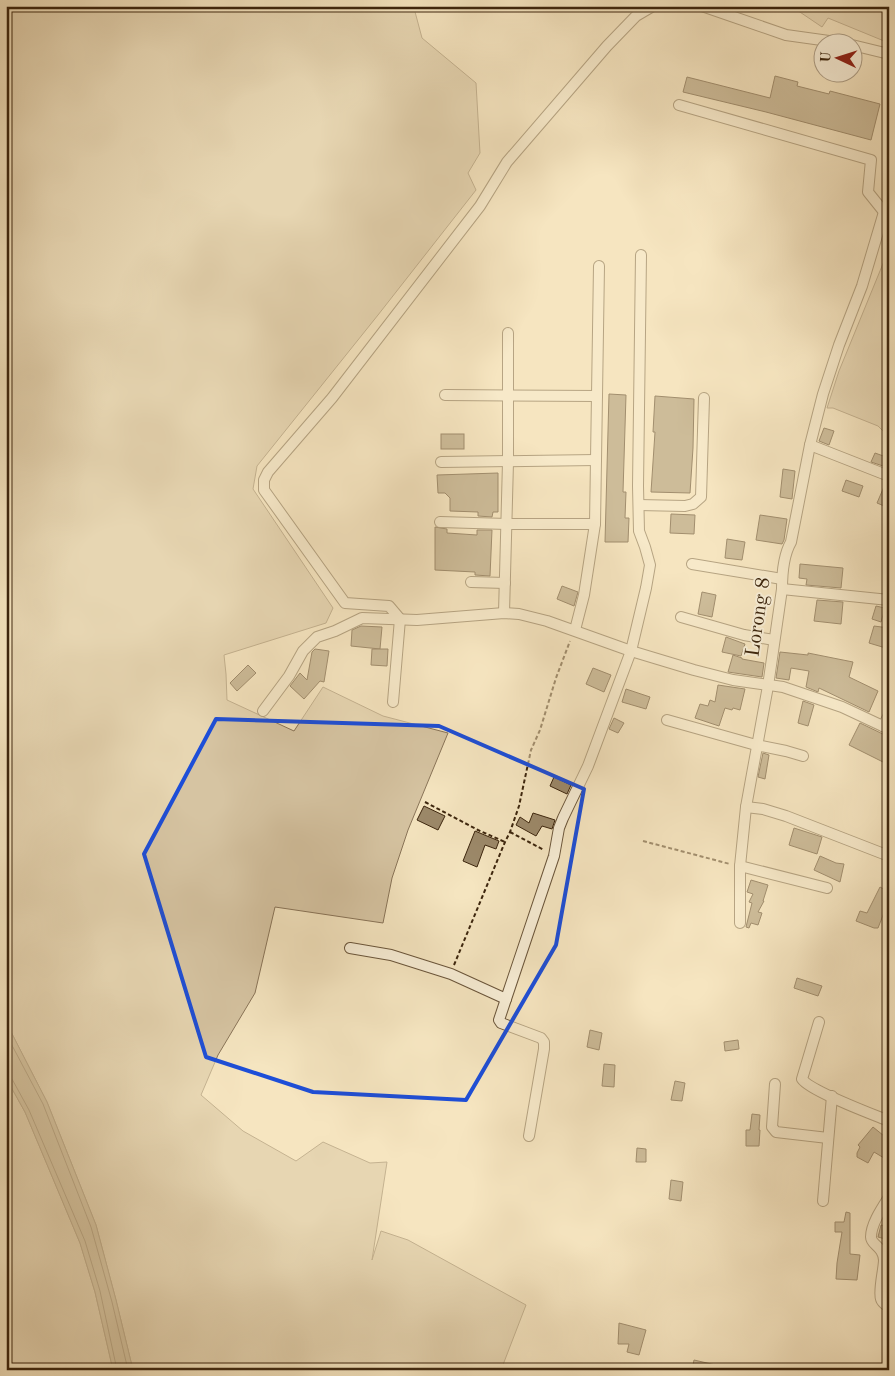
<svg xmlns="http://www.w3.org/2000/svg" width="895" height="1376" viewBox="0 0 895 1376" font-family="'Old Standard TT',serif">
<style>
.green{fill:#d6c4a2;stroke:#897458}
.water{fill:#b6a483;stroke:#857154}
.lines{fill:none;stroke-linecap:round;stroke-linejoin:round}
.shore{stroke:#796448;stroke-width:1}
.building{fill:#9c896a;stroke:#3c250d}
.street-casing{stroke:#6a553a;stroke-width:12}
.path{stroke:#3c250d;stroke-width:2;stroke-dasharray:4 2.5;stroke-linecap:butt}
.street{stroke:#f8eed6;stroke-width:10}
.marked{fill:none;stroke:#1d4ed8;stroke-width:4;stroke-linejoin:round}
.labels{text-anchor:middle;dominant-baseline:central;stroke-width:4;stroke-linejoin:round;paint-order:stroke}
.street-label{font-size:20px;fill:#3c250d;stroke:#f8eed6}
</style>
<rect width="100%" height="100%" fill="#f5e5c0"/>
<filter id="stains"><feTurbulence type="fractalNoise" baseFrequency=".004" numOctaves="4"/><feColorMatrix values="0 0 0 0 .2 0 0 0 0 .09 0 0 0 0 .02 0 0 0 .5 -.17"/></filter>
<radialGradient id="worn" r=".72"><stop offset=".6" stop-color="#630" stop-opacity="0"/><stop offset="1" stop-color="#630" stop-opacity=".3"/></radialGradient>
<g class="green">
<polygon points="6,6 415,6 414,8 422,38 476,83 480,153 468,173 476,190 378,315 257,466 253,489 333,608 326,623 224,655 226,674 227,700 294,731 323,687 383,716 448,733 408,830 392,878 383,923 275,907 255,993 218,1055 201,1095 243,1131 296,1161 323,1142 370,1163 387,1162 372,1260 381,1231 408,1240 526,1305 501,1370 133,1370 116,1300 96,1225 47,1102 10,1030 6,1016"/>
<polygon points="791,6 889,6 889,43 828,18 822,27"/>
<polygon points="889,249 889,437 878,426 833,408 827,408 839,371"/>
<polygon points="6,1078 25,1112 80,1243 95,1292 113,1370 6,1370"/>
</g>
<polygon class="water" points="6,1016 10,1030 47,1102 96,1225 116,1300 133,1370 113,1370 95,1292 80,1243 25,1112 6,1078"/>
<g class="lines">
<g class="shore">
<polyline points="6,1034 43,1104 91,1227 112,1302 128,1370"/>
<polyline points="6,1077 10,1077 12,1079 29,1110 85,1241 100,1291 117,1370"/>
</g>
</g>
<g class="building">
<polygon points="775,76 798,82 797,86 829,94 830,91 880,104 871,140 766,112 683,92 687,77 770,98"/>
<polygon points="609,394 626,395 623,492 626,492 625,518 629,518 628,542 605,542"/>
<polygon points="655,396 694,399 693,448 690,493 651,492 655,432 653,432"/>
<polygon points="824,428 834,431 829,445 819,441"/>
<rect x="441" y="434" width="23" height="15"/>
<polygon points="875,453 889,458 886,467 871,462"/>
<polygon points="783,469 795,471 792,499 780,497"/>
<polygon points="498,473 498,512 493,512 492,517 478,516 478,512 450,511 450,498 445,493 438,493 437,475"/>
<polygon points="846,480 863,486 859,497 842,491"/>
<polygon points="886,482 889,483 889,508 877,503"/>
<polygon points="671,514 695,515 694,534 670,533"/>
<polygon points="760,515 787,519 784,540 782,544 756,540"/>
<polygon points="435,527 447,529 447,533 477,535 477,530 492,530 490,576 475,575 475,572 435,570"/>
<polygon points="727,539 745,542 742,560 725,558"/>
<polygon points="800,564 843,568 841,588 806,585 807,579 799,578"/>
<polygon points="562,586 578,592 574,606 557,599"/>
<polygon points="702,592 716,595 712,617 698,614"/>
<polygon points="817,600 843,602 841,624 814,621"/>
<polygon points="876,606 885,608 881,622 872,619"/>
<polygon points="361,626 382,627 380,649 351,646 352,630"/>
<polygon points="874,626 889,628 889,649 869,643"/>
<polygon points="726,637 745,644 741,656 722,652"/>
<polygon points="315,649 329,651 324,682 320,681 304,699 290,686 300,673 307,680 312,652"/>
<polygon points="372,649 388,649 387,666 371,665"/>
<polygon points="780,652 808,655 808,653 853,662 849,677 878,691 869,712 819,688 818,692 806,687 809,671 791,668 789,680 776,678"/>
<polygon points="733,655 742,658 742,659 764,663 762,677 728,672"/>
<polygon points="248,665 256,673 237,691 230,683"/>
<polygon points="593,668 611,675 604,692 586,684"/>
<polygon points="718,685 745,689 740,710 733,708 732,710 725,708 719,726 695,718 700,704 708,706 710,700 715,702"/>
<polygon points="626,689 650,697 646,709 622,702"/>
<polygon points="803,701 814,705 808,726 798,723"/>
<polygon points="614,718 624,723 618,733 609,729"/>
<polygon points="860,723 889,737 889,765 849,745"/>
<polygon points="763,753 769,755 765,779 758,777"/>
<polygon points="554,777 571,785 567,794 550,786"/>
<polygon points="424,806 445,816 438,830 417,820"/>
<polygon points="533,813 555,820 552,829 542,826 536,836 516,825 520,817 529,823"/>
<polygon points="794,828 822,837 817,854 789,845"/>
<polygon points="475,831 499,841 496,849 485,845 477,867 463,861"/>
<polygon points="820,856 836,863 844,864 840,882 814,870"/>
<polygon points="751,880 768,885 763,901 764,901 758,912 762,913 758,925 751,923 749,928 746,927 752,903 749,902 753,894 747,892"/>
<polygon points="880,887 889,892 889,900 878,928 874,928 856,921 860,911 867,913"/>
<polygon points="797,978 822,986 818,996 794,988"/>
<polygon points="590,1030 602,1033 599,1050 587,1047"/>
<polygon points="738,1040 739,1049 725,1051 724,1042"/>
<polygon points="604,1064 615,1065 614,1087 602,1086"/>
<polygon points="675,1081 685,1083 682,1101 671,1100"/>
<polygon points="752,1114 760,1115 759,1130 760,1130 759,1146 746,1146 746,1130 750,1130"/>
<polygon points="873,1127 889,1140 889,1161 874,1152 868,1163 857,1157 857,1153 860,1147 858,1145"/>
<polygon points="637,1148 646,1149 646,1162 636,1162"/>
<polygon points="671,1180 683,1182 681,1201 669,1199"/>
<polygon points="846,1212 850,1213 850,1254 860,1255 857,1280 836,1279 837,1263 842,1232 835,1232 835,1222 844,1222"/>
<polygon points="881,1225 889,1227 889,1240 878,1237"/>
<polygon points="619,1323 646,1330 639,1355 627,1352 629,1344 618,1344"/>
<polygon points="694,1360 720,1366 719,1370 692,1370"/>
</g>
<g class="lines">
<g class="street-casing">
<g id="street">
<polyline points="702,6 786,35 836,42"/>
<polyline points="852,45 889,54"/>
<polyline points="679,105 871,160 868,192 884,212 888,212"/>
<polyline points="445,395 597,396"/>
<polyline points="810,445 889,476"/>
<polyline points="441,462 596,460"/>
<polyline points="639,505 685,506 693,504 701,497 704,398"/>
<polyline points="440,522 507,524 595,524"/>
<polyline points="692,564 782,579"/>
<polyline points="471,582 505,583"/>
<polyline points="782,589 889,600"/>
<polyline points="504,613 508,462 508,333"/>
<polyline points="681,617 744,635 774,640"/>
<polyline points="575,630 584,595 595,524 599,266"/>
<polyline points="393,702 400,619 389,606 345,603 264,490 264,480 268,472 332,398 480,206 507,162 607,46 636,16 653,6"/>
<polyline points="263,711 289,676 303,651 317,637 335,631 362,618 417,620 504,613 519,614 547,621 631,651 694,670 733,680 783,687 842,707 889,729"/>
<polyline points="667,720 756,745 786,751 803,756"/>
<polyline points="883,726 889,715"/>
<polyline points="746,807 763,809 786,816 889,856"/>
<polyline points="740,866 827,888"/>
<path d="M740,923V866L746,807L768,686L782,589C782,573 783,556 791,542L810,445L823,394L839,345L862,286L884,212"/>
<polyline points="350,948 391,955 451,974 506,999 554,856 559,828 563,818 588,766 631,651 646,588 650,565 645,547 639,531 638,486 641,255"/>
<polyline points="506,999 499,1020 501,1023 541,1038 544,1042 544,1049 529,1136"/>
<path d="M819,1022L802,1079C810,1091 872,1114 889,1121"/>
<polyline points="775,1084 772,1127 776,1132 828,1138"/>
<path d="M889,1197C882,1208 871,1224 871,1237C871,1245 883,1246 884,1260C884,1269 878,1292 881,1299C882,1303 886,1305 889,1307"/>
<polyline points="823,1201 832,1096"/>
</g>
</g>
<g class="path">
<polyline points="425,802 478,830 505,842"/>
<polyline points="510,832 544,850"/>
<polyline points="643,841 730,864"/>
<polyline points="454,965 505,842 510,832 519,806 531,750 540,730 556,678 570,641"/>
</g>
<use href="#street" class="street"/>
</g>
<path d="M0 0H895V1376H0ZM216,719L439,726L584,789L556,945L466,1100L313,1092L206,1057L144,854Z" fill="#f5e5c0" fill-opacity=".55" fill-rule="evenodd"/>
<path class="marked" d="M216,719L439,726L584,789L556,945L466,1100L313,1092L206,1057L144,854Z"/>
<g class="labels">
<g class="street-label">
<text transform="translate(759 617) rotate(-82)">Lorong 8</text>
</g>
</g>
<rect width="895" height="1376" fill="none" stroke="#f5e5c0" stroke-width="25"/>
<rect x="8" y="8" width="880" height="1361" fill="none" stroke="#3c250d" stroke-width="2.5"/>
<rect x="12" y="12" width="870" height="1351" fill="none" stroke="#3c250d"/>
<g transform="translate(838 58) rotate(274)"><circle r="24" fill="#f8eed6" stroke="#ad9e86"/>
<path d="M0-4L9 19L0 12L-9 19Z" fill="#8f2418"/>
<text y="-8" font-size="14" font-weight="bold" text-anchor="middle" fill="#3c250d">U</text>
</g>
<rect width="100%" height="100%" filter="url(#stains)"/>
<rect width="100%" height="100%" fill="url(#worn)"/>
</svg>
